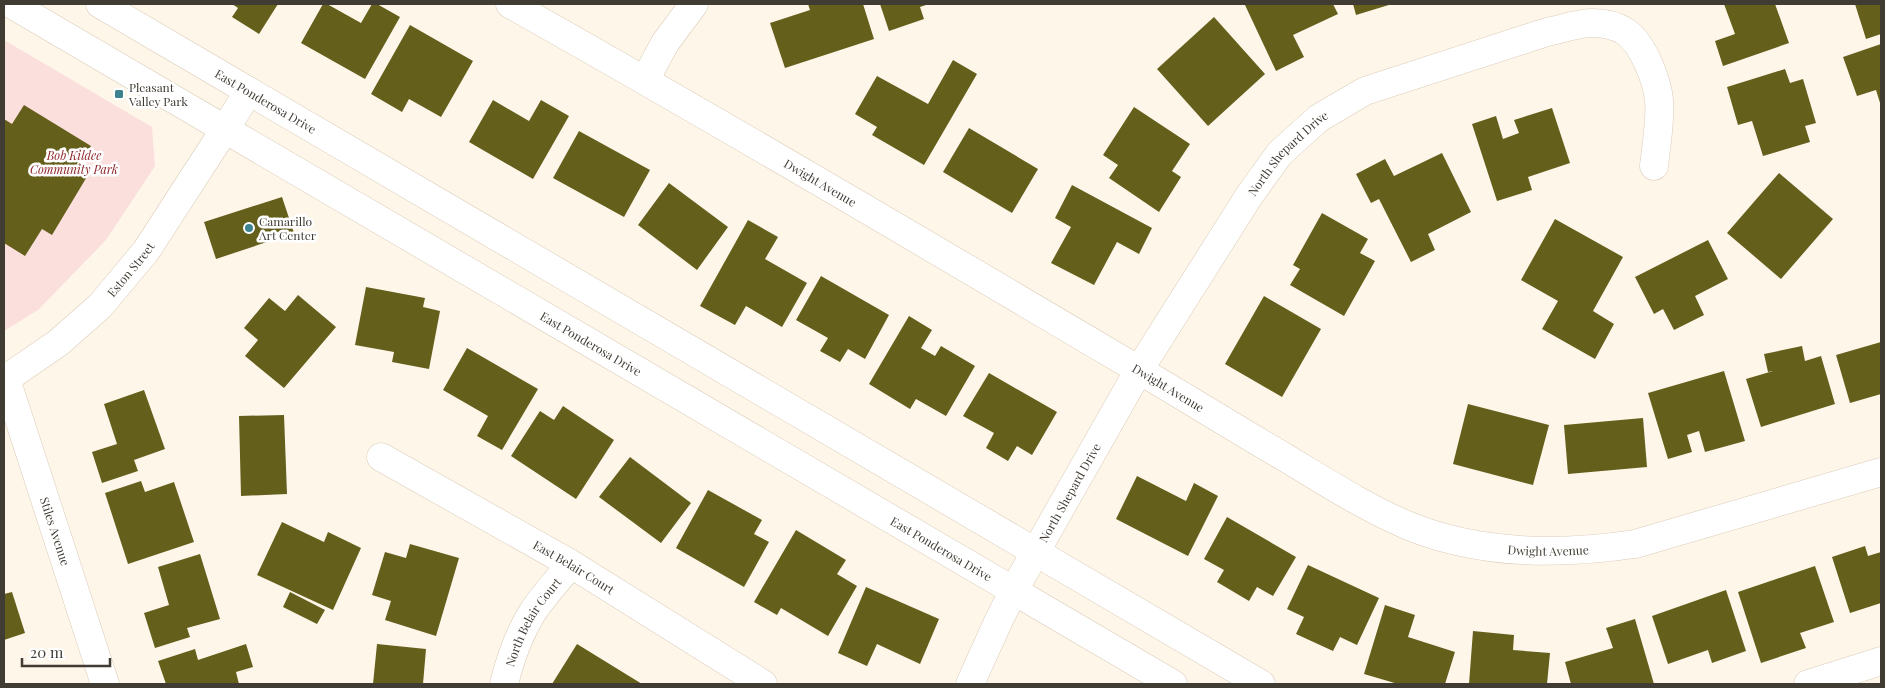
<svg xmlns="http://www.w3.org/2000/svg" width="1885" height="688" viewBox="0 0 1885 688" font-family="'Playfair Display',serif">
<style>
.green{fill:#fbdfdd}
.building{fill:#655f1c}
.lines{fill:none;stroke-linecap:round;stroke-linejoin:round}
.minor-casing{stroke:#daccb8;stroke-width:29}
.major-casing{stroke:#daccb8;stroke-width:29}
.minor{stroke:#fff;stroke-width:28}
.major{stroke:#fff;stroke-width:28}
.poi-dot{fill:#3d828f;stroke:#fff;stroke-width:2}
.labels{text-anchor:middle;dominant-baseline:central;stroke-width:5;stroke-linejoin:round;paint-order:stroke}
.poi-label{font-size:12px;fill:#403b33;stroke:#fff;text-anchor:start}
.street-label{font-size:12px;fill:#403b33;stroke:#fff}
.park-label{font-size:12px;font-style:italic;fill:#8d2529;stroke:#fff}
</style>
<rect width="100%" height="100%" fill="#fff6ea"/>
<polygon class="green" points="4,40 152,127 155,166 106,240 38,310 4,331"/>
<g class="building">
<polygon points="232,4 278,4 259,34 232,17 238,8"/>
<polygon points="323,4 327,4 361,23 372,4 377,4 400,17 365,79 301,43"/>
<polygon points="808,4 863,4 874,39 785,68 770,23 810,10"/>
<polygon points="880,4 929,4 920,7 924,19 889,31"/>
<polygon points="1248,4 1333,4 1338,14 1293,35 1304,57 1276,71 1245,5"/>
<polygon points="1353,4 1392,4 1356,15"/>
<polygon points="1724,4 1775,4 1789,43 1723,66 1715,41 1735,34"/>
<polygon points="1855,4 1881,4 1881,34 1866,39"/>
<polygon points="1214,17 1265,74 1208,126 1157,69"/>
<polygon points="410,25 473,61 441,117 409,99 402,112 371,94"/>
<polygon points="1881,44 1881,106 1876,90 1857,96 1843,57"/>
<polygon points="953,60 977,74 924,165 872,135 877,127 855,114 877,76 928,104"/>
<polygon points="1785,69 1790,83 1803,79 1816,123 1805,126 1810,142 1763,156 1752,121 1738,125 1727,87"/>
<polygon points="493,100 529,121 541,100 569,116 533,179 469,142"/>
<polygon points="24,105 91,146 77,168 88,175 52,235 42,229 25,256 4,243 4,119 12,124"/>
<polygon points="1134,107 1190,144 1172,171 1181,177 1159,212 1109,178 1118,165 1103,155"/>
<polygon points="1552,108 1570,163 1528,177 1532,190 1497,201 1472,124 1496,116 1503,139 1519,133 1514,120"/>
<polygon points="969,128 1038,169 1012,213 943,172"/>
<polygon points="579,131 650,170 624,217 553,178"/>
<polygon points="1442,153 1471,212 1428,234 1435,250 1411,262 1379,199 1371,203 1356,174 1385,159 1394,176"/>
<polygon points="1779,173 1833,219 1781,279 1727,233"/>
<polygon points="669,183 728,227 697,270 638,225"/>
<polygon points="1072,185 1152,228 1139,254 1117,242 1094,285 1051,263 1071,227 1055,218"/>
<polygon points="282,197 294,233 216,259 204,222"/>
<polygon points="1322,213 1368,239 1360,253 1375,261 1344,316 1290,285 1300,269 1293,265"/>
<polygon points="1555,219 1623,257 1593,311 1614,324 1595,359 1542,329 1558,301 1521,280"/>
<polygon points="748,220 778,237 765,259 807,283 782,327 746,306 735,325 700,306"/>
<polygon points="1708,240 1728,279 1695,296 1704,315 1674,330 1663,309 1654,314 1635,277"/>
<polygon points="821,276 889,315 865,359 848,349 840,362 820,351 828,338 796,320"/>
<polygon points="366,287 425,298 423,307 440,311 429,369 392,362 394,352 355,345"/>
<polygon points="298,295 336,327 284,388 245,356 258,340 244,328 269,298 285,311"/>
<polygon points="1264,296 1321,329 1282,397 1225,364"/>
<polygon points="909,316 932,330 921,348 935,356 941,346 975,366 946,416 916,399 910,409 869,384"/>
<polygon points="1881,342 1881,394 1850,403 1836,355"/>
<polygon points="1802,346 1805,361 1821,356 1835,404 1761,427 1746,379 1773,371 1768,372 1764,354"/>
<polygon points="467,348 538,389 502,450 477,436 488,416 443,390"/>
<polygon points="1724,371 1745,441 1705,452 1699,431 1687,435 1692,452 1668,459 1648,393"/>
<polygon points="989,373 1057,412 1032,455 1017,446 1008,461 986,448 994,433 963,416"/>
<polygon points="144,390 165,449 134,460 138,471 102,483 92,452 117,444 104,404"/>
<polygon points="1468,404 1549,425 1533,485 1453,464"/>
<polygon points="563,406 614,440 576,499 511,456 540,411 554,420"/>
<polygon points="284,415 287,494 241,496 239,416"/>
<polygon points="1643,418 1647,467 1568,474 1564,425"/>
<polygon points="630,457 691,503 661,543 599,497"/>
<polygon points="1137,476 1186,501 1194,483 1218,496 1188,556 1116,519"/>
<polygon points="141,481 145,492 174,482 194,542 128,564 105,493"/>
<polygon points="708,490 762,520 754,534 769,542 744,587 676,548"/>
<polygon points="1227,517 1296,557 1273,596 1257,587 1249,601 1217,582 1224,570 1204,559"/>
<polygon points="282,522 324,542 328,532 361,548 333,610 257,575"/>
<polygon points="796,530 846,560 837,574 857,586 828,636 781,608 777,615 754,602"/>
<polygon points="410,544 459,558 436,636 385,620 391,601 372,595 385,552 406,558"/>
<polygon points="1865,546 1868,556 1881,552 1881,603 1850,613 1832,557"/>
<polygon points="200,554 220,619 187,628 190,637 155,648 144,613 169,605 158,567"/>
<polygon points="1308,565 1379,598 1357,645 1340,637 1333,651 1296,634 1304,617 1287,609"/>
<polygon points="1815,566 1834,622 1800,633 1806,648 1761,663 1738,592"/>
<polygon points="866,587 939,619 920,664 877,644 867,666 838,653"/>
<polygon points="1726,590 1746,651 1712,663 1708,650 1668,664 1652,616"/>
<polygon points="12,592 25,633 4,640 4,594"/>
<polygon points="290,592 325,610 317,624 283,607"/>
<polygon points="1385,605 1415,615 1408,637 1455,652 1445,684 1398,684 1364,674"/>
<polygon points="1635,619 1654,684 1571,684 1565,662 1613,648 1606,628"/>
<polygon points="1473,631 1514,635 1513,650 1550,653 1547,684 1469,684"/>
<polygon points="246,644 253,667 236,672 239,684 194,684 193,683 166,684 158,661 195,649 198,660"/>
<polygon points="377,644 426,649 423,684 373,684"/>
<polygon points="577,644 642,684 552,684"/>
</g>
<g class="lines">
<g class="minor-casing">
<g id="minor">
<path id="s1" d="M510,4C716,120 919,240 1122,360C1177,392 1231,426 1286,458C1326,482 1366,508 1409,526C1481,555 1559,555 1635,544L1881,472"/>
<polyline points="645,80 665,43 694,4"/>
<path id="s2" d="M6,379L105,684"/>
<path id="s3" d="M4,380L58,343L100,306L146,251L225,129"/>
<path id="s4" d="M381,457L571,564L763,684"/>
<path id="s5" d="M504,684C510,660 519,634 532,613C543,596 558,580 571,564"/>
<path id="s6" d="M970,684L998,622L1014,590L1139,370L1249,196L1280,153L1319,118L1365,91L1547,32C1562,29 1578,23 1593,23C1604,23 1617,26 1626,32C1643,44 1657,80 1659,100C1661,120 1656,146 1654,166"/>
<polyline points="1808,684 1881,661"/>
</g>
</g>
<g class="major-casing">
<g id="major">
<path id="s7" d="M11,4L1173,684"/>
<path id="s8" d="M100,4L1261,684"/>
<polyline points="225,129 249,91"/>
</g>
</g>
<use href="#minor" class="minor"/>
<use href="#major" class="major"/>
</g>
<g class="poi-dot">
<rect x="114" y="89" width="10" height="10" rx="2.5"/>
<circle cx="249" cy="228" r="5"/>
</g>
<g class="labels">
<g class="poi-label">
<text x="129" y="87">Pleasant<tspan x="129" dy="14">Valley Park</tspan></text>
<text x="259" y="221">Camarillo<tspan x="259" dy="14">Art Center</tspan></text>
</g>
<g class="street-label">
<text stroke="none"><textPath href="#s8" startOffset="192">East Ponderosa Drive</textPath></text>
<text stroke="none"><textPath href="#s6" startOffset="621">North Shepard Drive</textPath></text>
<text stroke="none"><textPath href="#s1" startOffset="358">Dwight Avenue</textPath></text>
<text stroke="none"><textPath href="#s3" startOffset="169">Eston Street</textPath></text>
<text stroke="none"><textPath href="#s7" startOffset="672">East Ponderosa Drive</textPath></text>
<text stroke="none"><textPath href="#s1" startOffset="762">Dwight Avenue</textPath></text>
<text stroke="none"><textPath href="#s6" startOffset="216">North Shepard Drive</textPath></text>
<text stroke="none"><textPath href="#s2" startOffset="160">Stiles Avenue</textPath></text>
<text stroke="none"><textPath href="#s7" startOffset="1078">East Ponderosa Drive</textPath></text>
<text stroke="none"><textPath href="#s1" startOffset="1182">Dwight Avenue</textPath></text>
<text stroke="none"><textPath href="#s4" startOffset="222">East Belair Court</textPath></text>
<text stroke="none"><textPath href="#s5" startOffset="69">North Belair Court</textPath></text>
</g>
<g class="park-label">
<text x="74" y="155">Bob Kildee<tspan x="74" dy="14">Community Park</tspan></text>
</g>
</g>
<rect width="1885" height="688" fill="none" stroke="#403b33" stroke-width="10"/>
<path d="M22 658v8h88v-8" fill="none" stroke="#403b33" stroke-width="2.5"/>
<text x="30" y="658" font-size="15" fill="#403b33" stroke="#ffffff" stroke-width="4" paint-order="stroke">20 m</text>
</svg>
